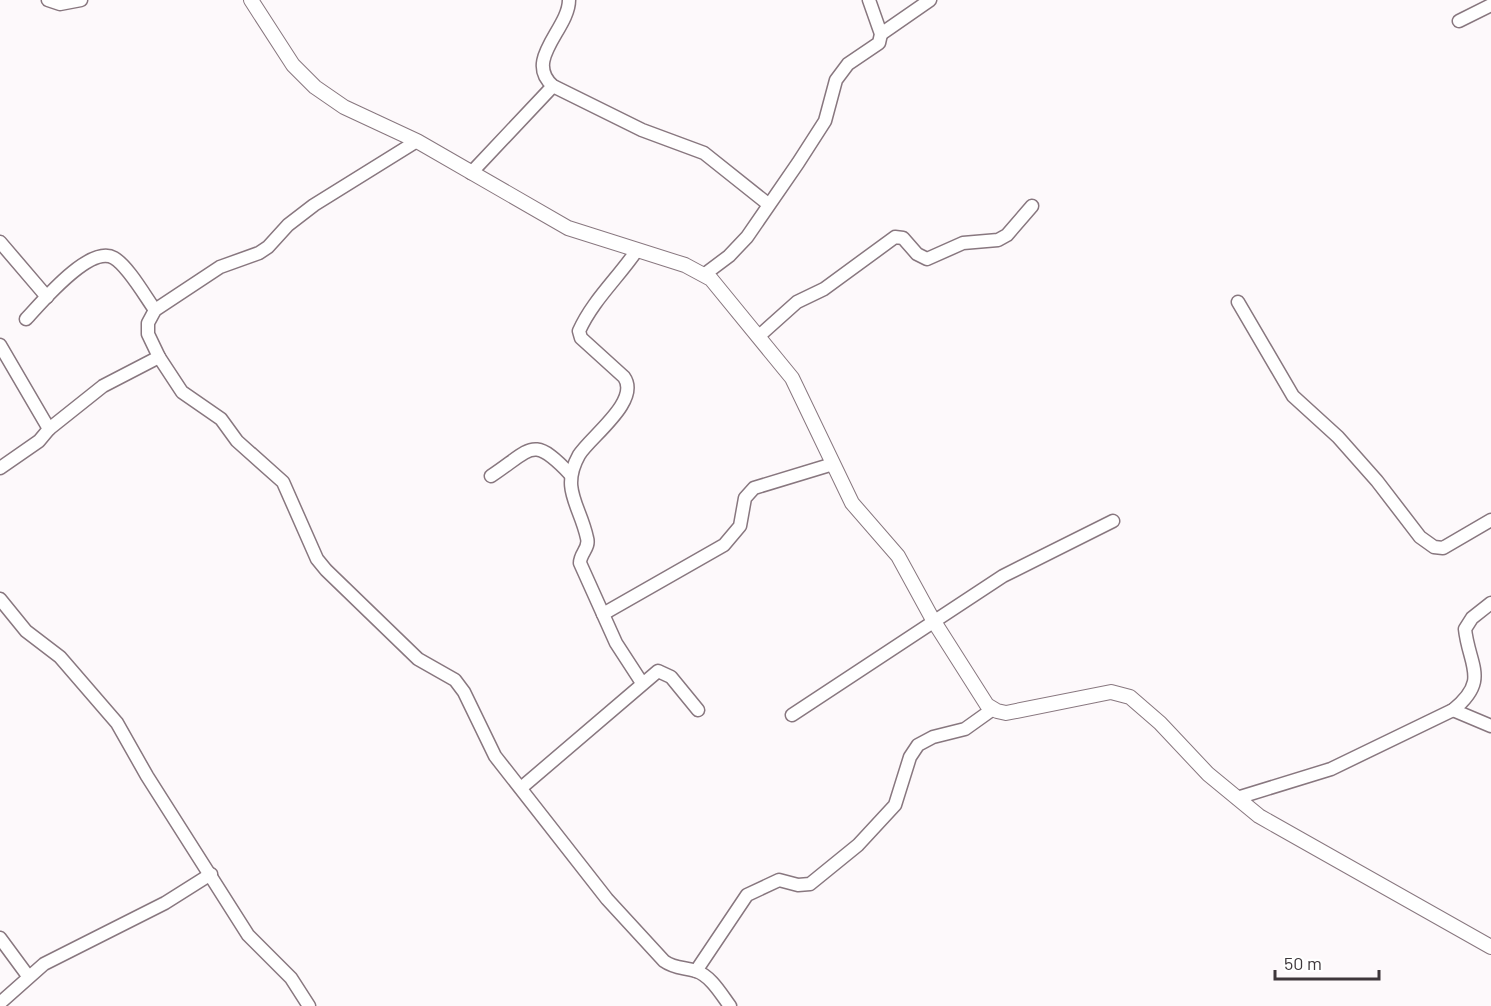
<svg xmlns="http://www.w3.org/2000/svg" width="1491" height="1006" viewBox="0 0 1491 1006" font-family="Barlow,sans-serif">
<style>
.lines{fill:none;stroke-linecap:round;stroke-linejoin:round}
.minor-casing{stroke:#88777f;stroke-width:15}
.tertiary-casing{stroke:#88777f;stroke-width:16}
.minor{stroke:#fff;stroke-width:12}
.tertiary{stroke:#fff;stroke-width:14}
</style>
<rect width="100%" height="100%" fill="#fdf9fb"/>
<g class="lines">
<g class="minor-casing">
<g id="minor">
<polyline points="48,0 60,4 81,0"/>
<path d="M569,0C569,29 523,60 553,86L642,130L704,153L768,204"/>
<polyline points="1459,21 1491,5"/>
<polyline points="881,34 930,0"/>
<path d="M417,141L314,205L288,225L268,247L259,253L220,267L155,310L148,323V334L159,357L182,392L221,419L237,441L283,482L317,559L326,570L418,659L455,680L464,692L495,756L607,899L664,961C675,969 684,967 696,971C711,976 721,994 730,1006"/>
<polyline points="471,173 553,86"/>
<polyline points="0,242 47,297"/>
<path d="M637,250C618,278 593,300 579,331L581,338L624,377C641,401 590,437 579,455C560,489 580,505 587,538C590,548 580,553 580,563L616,643L642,683"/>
<polyline points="705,274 729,256 747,237 798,163 825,121 836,80 848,64 879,43 881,34 869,0"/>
<polyline points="1238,302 1293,396 1338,437 1377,481 1420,537 1434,547 1443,548 1491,520"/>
<path d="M26,319C42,302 90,244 114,258C128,266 145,296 155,310"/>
<polyline points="759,336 797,302 824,289 895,237 903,238 917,254 927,259 963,243 998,240 1007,235 1032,206"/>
<polyline points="0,345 49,429"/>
<polyline points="0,468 39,441 49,429 103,386 159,357"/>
<path d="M491,476C532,449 532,434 570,474"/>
<polyline points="0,599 26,631 60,657 117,723 147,776 248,935 291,978 309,1006"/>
<polyline points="603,614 724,545 740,526 745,498 754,488 833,464"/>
<polyline points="1453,710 1491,726"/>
<polyline points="792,715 1003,576 1113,521"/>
<polyline points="521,788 658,671 671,677 698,710"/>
<path d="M1237,798L1331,769L1453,710C1490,680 1469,666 1465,629L1472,618L1491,603"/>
<polyline points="0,938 28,976"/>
<polyline points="696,971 747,895 779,880 798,885 810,884 858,845 895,805 910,757 918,745 933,737 965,729 993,709"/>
<polyline points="0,1003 44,964 165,903 211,874"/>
</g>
</g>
<g class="tertiary-casing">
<polyline id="tertiary" points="251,0 293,65 315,87 344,107 417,141 568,228 685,265 711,279 792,378 852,503 898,556 933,620 987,705 997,711 1006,713 1111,692 1130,697 1160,723 1208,774 1259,816 1491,947"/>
</g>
<use href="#minor" class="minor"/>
<use href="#tertiary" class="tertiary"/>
</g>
<path d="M1275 970v9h104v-9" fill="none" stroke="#3e373b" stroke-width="3"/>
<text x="1284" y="970" font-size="18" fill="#3e373b" stroke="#ffffff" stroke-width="4.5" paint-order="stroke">50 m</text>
</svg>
